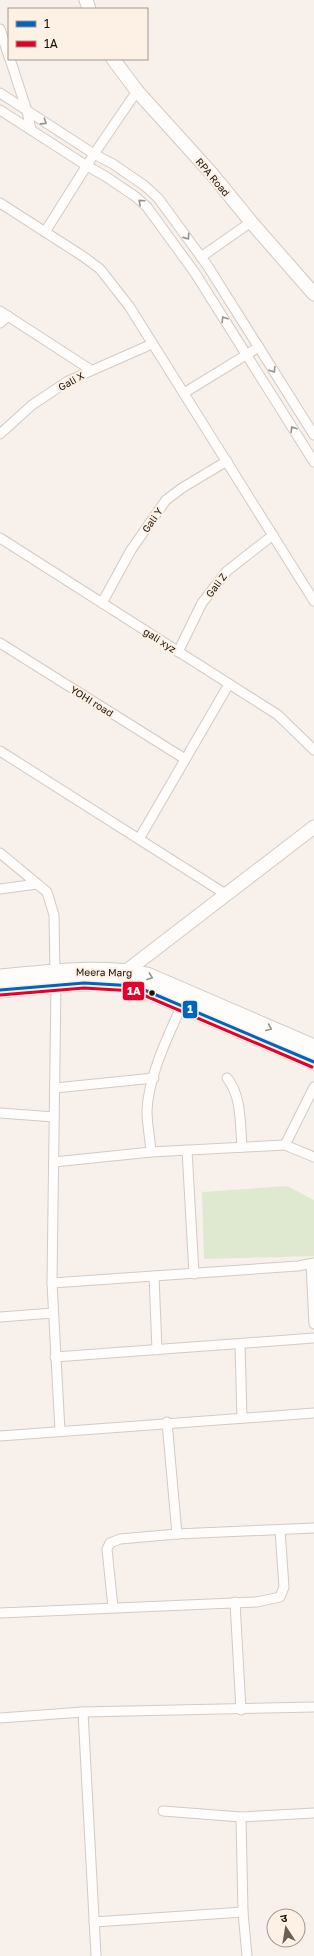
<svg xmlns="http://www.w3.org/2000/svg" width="314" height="1956" viewBox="0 0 314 1956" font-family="'Golos Text','Noto Sans Devanagari',sans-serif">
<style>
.green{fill:#dfe9d0}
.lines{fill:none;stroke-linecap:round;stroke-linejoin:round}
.street-casing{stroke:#d3cac3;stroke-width:11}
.secondary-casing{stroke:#d3cac3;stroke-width:15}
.primary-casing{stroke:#d3cac3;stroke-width:17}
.street{stroke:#fefdfc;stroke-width:9}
.secondary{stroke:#fefdfc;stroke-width:13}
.primary{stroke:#fefdfc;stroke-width:15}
.bus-1-casing{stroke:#fdf1e6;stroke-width:6}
.bus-2-casing{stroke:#fdf1e6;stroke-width:6}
.bus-1{stroke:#0065bd;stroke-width:3}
.bus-2{stroke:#e4002b;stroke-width:3}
.oneway{stroke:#98938e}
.bus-dot{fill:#1b1107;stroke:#fdf1e6;stroke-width:1.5}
.labels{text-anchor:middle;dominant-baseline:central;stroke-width:4;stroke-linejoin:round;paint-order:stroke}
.street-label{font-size:10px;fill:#1b1107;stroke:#fdf1e6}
.line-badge{stroke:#fdf1e6;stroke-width:1.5}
.badge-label{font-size:11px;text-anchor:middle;font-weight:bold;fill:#fff}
</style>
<rect width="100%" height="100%" fill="#f8f1eb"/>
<polygon class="green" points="287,1186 314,1200 314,1256 204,1259 202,1192"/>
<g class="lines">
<g class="street-casing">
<g id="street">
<polyline points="0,29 9,57"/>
<polyline points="10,59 27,111 31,130"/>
<polyline points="0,93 94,154 113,164 145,186 158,198 207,265 314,435"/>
<polyline points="0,110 87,166 105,176 136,197 147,207 195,273 314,462"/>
<polyline points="0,203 84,257 100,269 129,306 314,601"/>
<polyline points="45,232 94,154 137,91"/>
<polyline points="201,257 251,222"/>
<polyline points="0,311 91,370"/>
<polyline points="0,323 8,316"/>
<polyline points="184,393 259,347"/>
<polyline points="0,434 32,405 68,381 152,344"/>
<polyline points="0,538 278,715 314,750"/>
<polyline points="102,603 131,550 166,500 182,488 227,461"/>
<polyline points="0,643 185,759"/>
<polyline points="178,652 202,603 227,571 273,535"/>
<polyline points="0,751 227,895"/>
<polyline points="139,839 229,684"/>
<polyline points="0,853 47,892 54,915 55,973"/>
<polyline points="0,889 37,884"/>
<polyline points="56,983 52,1283 60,1431"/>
<path d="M227,1078C242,1096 240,1125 242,1147"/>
<polyline points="55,1088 154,1078"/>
<polyline points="0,1113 54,1117"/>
<polyline points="285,1145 314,1087"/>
<polyline points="187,1150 194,1274"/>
<path d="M151,1152C150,1138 147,1124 147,1111C148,1077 168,1036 182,1005"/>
<polyline points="54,1162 151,1152 285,1145 314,1157"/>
<polyline points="311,1264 314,1324"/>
<polyline points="154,1276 157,1350"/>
<polyline points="52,1283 298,1266 314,1263"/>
<polyline points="0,1317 53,1313"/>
<polyline points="240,1344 242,1418"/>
<polyline points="55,1357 314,1338"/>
<polyline points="167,1422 177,1534"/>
<polyline points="0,1436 314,1413"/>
<polyline points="235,1602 241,1710"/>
<polyline points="113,1608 107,1549 110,1543 120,1539 177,1534 314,1528"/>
<polyline points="0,1613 257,1602 280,1597 284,1587 280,1530"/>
<polyline points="83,1712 96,1956"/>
<polyline points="0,1718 83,1712 314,1707"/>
<polyline points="163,1811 241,1817"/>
<polyline points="94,1922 243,1912"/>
<polyline points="247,1956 243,1912 241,1817 314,1813"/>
</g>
</g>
<g class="secondary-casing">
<g id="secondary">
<polyline points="86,0 89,9"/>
<polyline points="113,59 137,91 212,174 251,222 314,294"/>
<polyline points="120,976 314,827"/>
</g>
</g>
<g class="primary-casing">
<g id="primary">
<path d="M0,977C49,973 99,965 147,975L314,1047"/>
<path d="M0,990C46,986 89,979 135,986L314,1062"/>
</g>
</g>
<use href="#street" class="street"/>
<use href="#secondary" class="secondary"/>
<use href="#primary" class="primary"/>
<g class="bus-1-casing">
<polyline id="bus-1" points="0,990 84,983 135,986 314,1062"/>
</g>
<g class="bus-2-casing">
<polyline id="bus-2" points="0,995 84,988 134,991 312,1067"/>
</g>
<use href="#bus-1" class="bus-1"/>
<use href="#bus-2" class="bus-2"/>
</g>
<defs><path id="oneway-chevron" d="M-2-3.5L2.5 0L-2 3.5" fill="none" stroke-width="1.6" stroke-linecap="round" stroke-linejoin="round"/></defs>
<g class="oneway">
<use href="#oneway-chevron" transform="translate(44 122) rotate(33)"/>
<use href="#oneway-chevron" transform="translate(141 202) rotate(-138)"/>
<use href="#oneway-chevron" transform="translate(187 237) rotate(55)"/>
<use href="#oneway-chevron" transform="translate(224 319) rotate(-122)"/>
<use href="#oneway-chevron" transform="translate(273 370) rotate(58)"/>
<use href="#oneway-chevron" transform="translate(293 429) rotate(-122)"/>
<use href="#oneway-chevron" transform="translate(150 977) rotate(20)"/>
<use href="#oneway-chevron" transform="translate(269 1028) rotate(23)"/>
</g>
<circle class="bus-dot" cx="152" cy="993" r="3.5"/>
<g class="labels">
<g class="street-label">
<text transform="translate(213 177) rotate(50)">RPA Road</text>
<text transform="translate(71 381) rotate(-29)">Gali X</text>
<text transform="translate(152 520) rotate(-55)">Gali Y</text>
<text transform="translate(216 585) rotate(-53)">Gali Z</text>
<text transform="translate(160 640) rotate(33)">gali xyz</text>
<text transform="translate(92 701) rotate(32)">YOHI road</text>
<text transform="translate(104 972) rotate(1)">Meera Marg</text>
</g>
</g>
<g class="line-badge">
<rect x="122" y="981" width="23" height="20" rx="4" fill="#e4002b"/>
<rect x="182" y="1000" width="16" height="19" rx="4" fill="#0065bd"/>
</g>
<g class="badge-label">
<text x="134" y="995">1A</text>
<text x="190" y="1013">1</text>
</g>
<rect x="8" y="8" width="140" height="52" fill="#fdf1e6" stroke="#a3978d"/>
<rect x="16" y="21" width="20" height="6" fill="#0065bd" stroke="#a3978d"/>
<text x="44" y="28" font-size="12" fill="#1b1107">1</text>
<rect x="16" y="41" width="20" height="6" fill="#e4002b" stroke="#a3978d"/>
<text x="44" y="48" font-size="12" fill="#1b1107">1A</text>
<g transform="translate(286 1928) rotate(348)"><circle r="19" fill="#fdf1e6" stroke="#a3978d"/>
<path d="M0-3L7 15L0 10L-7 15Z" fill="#685f57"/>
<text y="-6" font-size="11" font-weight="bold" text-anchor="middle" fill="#1b1107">उ</text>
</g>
</svg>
